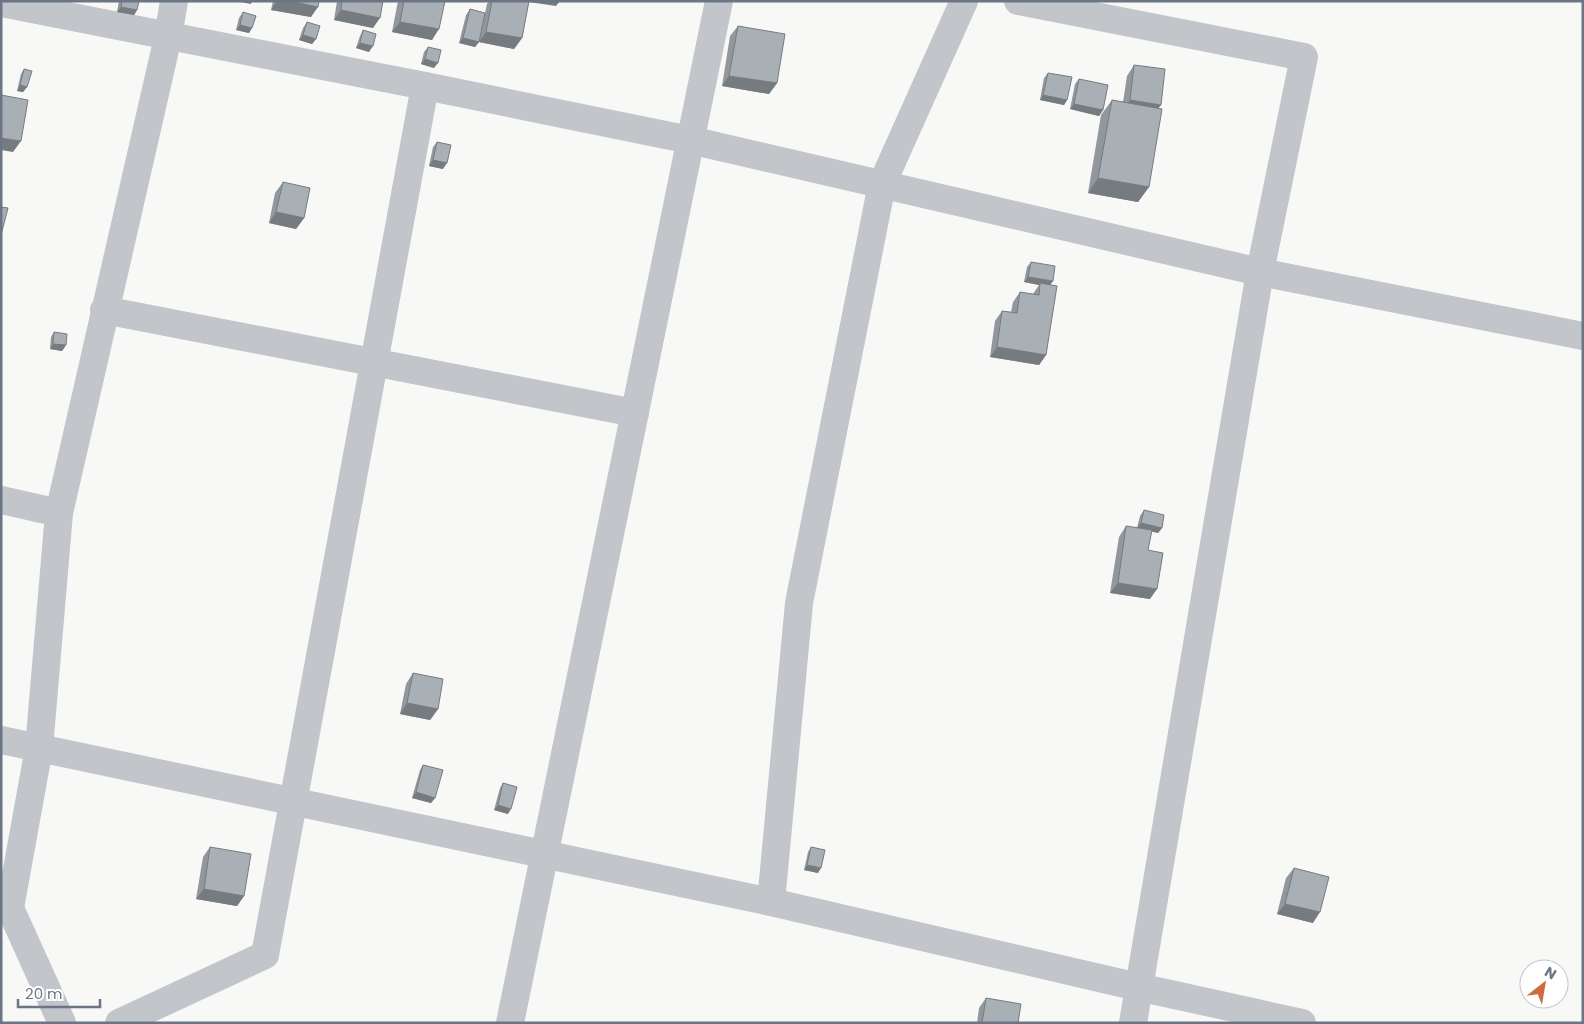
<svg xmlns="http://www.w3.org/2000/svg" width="1584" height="1024" viewBox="0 0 1584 1024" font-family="Poppins,sans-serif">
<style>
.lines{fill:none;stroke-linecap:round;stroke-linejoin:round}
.minor{stroke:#c2c5c9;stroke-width:28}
.wall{fill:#91979c}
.shaded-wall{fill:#767b7f}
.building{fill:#a9b0b5;stroke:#767b7f}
</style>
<rect width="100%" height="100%" fill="#f8f8f6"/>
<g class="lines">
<g class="minor">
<polyline points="1018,1 1304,57 1260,272 1133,1023"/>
<polyline points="1,3 425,86 690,140 1260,272 1583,336"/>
<polyline points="104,310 635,413"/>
<polyline points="1,500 59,513"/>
<polyline points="1,740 771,902 1138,987 1302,1023"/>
<polyline points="771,902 799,603 882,184 964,1"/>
<polyline points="62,1023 10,908 39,748 59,513 168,37 174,1"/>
<polyline points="119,1023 265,955 425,86"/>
<polyline points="510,1023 719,1"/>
</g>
</g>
<g class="wall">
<polygon points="119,1 139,1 137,10 134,15 117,12"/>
<polygon points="273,1 319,1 311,17 271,10"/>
<polygon points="337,1 383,1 373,28 334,20"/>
<polygon points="398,1 445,1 432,40 392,32"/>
<polygon points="489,1 529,1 522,38 514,49 479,42 481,30 479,42 475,47 459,43 466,15 470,9 485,13 487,4"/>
<polygon points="243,12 252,28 249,33 236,30 239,18"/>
<polygon points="307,22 316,39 312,44 299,40 303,28"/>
<polygon points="738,26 777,83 769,94 722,86 730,36"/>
<polygon points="363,30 369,52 356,48 360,36"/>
<polygon points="428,47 434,68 421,64 424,52"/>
<polygon points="1134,65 1158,108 1149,187 1138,202 1088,193 1101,115 1112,100 1123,102 1127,76"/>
<polygon points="24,69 27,87 23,92 17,91 21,74"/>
<polygon points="1048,73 1067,100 1064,105 1040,100 1044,78"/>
<polygon points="1079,79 1103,110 1099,116 1070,109 1075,84"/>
<polygon points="437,142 443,169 429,166 433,147"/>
<polygon points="283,182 304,218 296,229 269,223 275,193"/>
<polygon points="1031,262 1053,281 1050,285 1046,355 1039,365 990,357 995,321 1002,311 1011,312 1013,302 1020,292 1033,294 1039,285 1024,282 1027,267"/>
<polygon points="54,332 66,345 62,351 50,349 51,337"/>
<polygon points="1144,510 1162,528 1158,533 1151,531 1148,550 1150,599 1110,593 1119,537 1126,526 1137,528 1140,516"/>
<polygon points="413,673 438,709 430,720 400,714 406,684"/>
<polygon points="423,765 435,798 431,803 412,798 420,770"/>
<polygon points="503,783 508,814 494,810 500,788"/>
<polygon points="210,847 244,896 237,906 196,899 203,857"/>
<polygon points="811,847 818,873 804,870 808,852"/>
<polygon points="1294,868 1313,923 1277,914 1286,878"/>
<polygon points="986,998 1018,1023 977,1023 979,1008"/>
</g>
<g class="shaded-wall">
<polygon points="235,1 252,1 251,4"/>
<polygon points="277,1 290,1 318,7 311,17 271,10"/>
<polygon points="560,1 556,6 529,2"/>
<polygon points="121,7 137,10 134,15 117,12"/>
<polygon points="341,10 380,18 373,28 334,20"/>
<polygon points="400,22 439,29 432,40 392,32"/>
<polygon points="240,25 252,28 249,33 236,30"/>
<polygon points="486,32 522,38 514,49 479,42"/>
<polygon points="303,35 316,39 312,44 299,40"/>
<polygon points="463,38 479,42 475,47 459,43"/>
<polygon points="360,43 373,46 369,52 356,48"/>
<polygon points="425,59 438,63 434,68 421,64"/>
<polygon points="729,76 777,83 769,94 722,86"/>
<polygon points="20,85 27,87 23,92 17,91"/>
<polygon points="1043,95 1067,100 1064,105 1040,100"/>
<polygon points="1130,100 1161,105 1153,115 1122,111"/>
<polygon points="1074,104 1103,110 1099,116 1070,109"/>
<polygon points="1,138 21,141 13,152 1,150"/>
<polygon points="433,160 447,163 443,169 429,166"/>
<polygon points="1098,178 1149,187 1138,202 1088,193"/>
<polygon points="276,212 304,218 296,229 269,223"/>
<polygon points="1028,277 1053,281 1049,286 1040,283 1039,285 1024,282"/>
<polygon points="53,344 66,345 62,351 50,349"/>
<polygon points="997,347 1046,355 1039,365 990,357"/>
<polygon points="1141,523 1162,528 1158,533 1137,528"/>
<polygon points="1118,583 1157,589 1150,599 1110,593"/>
<polygon points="407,703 438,709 430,720 400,714"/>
<polygon points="416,792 435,798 431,803 412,798"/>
<polygon points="498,805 511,809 508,814 494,810"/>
<polygon points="807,865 821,868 818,873 804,870"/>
<polygon points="204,889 244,896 237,906 196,899"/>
<polygon points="1285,904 1320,912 1313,923 1277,914"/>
</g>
<g class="building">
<polygon points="122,1 139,1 137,10 121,7"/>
<polygon points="290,1 319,1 318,7"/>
<polygon points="342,1 383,1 380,18 341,10"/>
<polygon points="404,1 445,1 439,29 400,22"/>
<polygon points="492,1 529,1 522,38 486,32"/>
<polygon points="470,9 485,13 479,42 463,38"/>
<polygon points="243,12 256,16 252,28 240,25"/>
<polygon points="307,22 320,26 316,39 303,35"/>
<polygon points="738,26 785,34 777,83 729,76"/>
<polygon points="363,30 376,34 373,46 360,43"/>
<polygon points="428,47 441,50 438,63 425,59"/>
<polygon points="1134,65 1165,69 1161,105 1130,100"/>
<polygon points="24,69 32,71 27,87 20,85"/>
<polygon points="1048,73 1072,77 1067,100 1043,95"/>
<polygon points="1079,79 1108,85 1103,110 1074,104"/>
<polygon points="1,95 28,100 21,141 1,138"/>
<polygon points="1112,100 1162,109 1149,187 1098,178"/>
<polygon points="437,142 451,145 447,163 433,160"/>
<polygon points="283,182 310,188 304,218 276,212"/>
<polygon points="1,207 8,208 1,235"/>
<polygon points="1031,262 1055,266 1053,281 1028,277"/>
<polygon points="1040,283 1057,286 1046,355 997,347 1002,311 1017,313 1020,292 1039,295"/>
<polygon points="54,332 67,334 66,345 53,344"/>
<polygon points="1144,510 1164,515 1162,528 1141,523"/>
<polygon points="1126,526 1152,530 1148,550 1163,553 1157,589 1118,583"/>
<polygon points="413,673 443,679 438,709 407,703"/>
<polygon points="423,765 443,770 435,798 416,792"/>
<polygon points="503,783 517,787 511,809 498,805"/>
<polygon points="210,847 251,854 244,896 204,889"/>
<polygon points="811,847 825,850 821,868 807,865"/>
<polygon points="1294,868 1329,877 1320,912 1285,904"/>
<polygon points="986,998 1021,1004 1018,1023 982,1023"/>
</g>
<rect width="1584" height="1024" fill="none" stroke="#6a7683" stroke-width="5"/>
<g transform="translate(1544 984) rotate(31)"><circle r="24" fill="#ffffff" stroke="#c3c8cd"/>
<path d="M0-4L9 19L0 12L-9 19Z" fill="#d26a3b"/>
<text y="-8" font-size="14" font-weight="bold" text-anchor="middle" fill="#6a7683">N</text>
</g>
<path d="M18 999v8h82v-8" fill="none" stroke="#6a7683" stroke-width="2.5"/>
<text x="25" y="999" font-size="15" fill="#6a7683" stroke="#ffffff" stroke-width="4" paint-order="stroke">20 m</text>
</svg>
